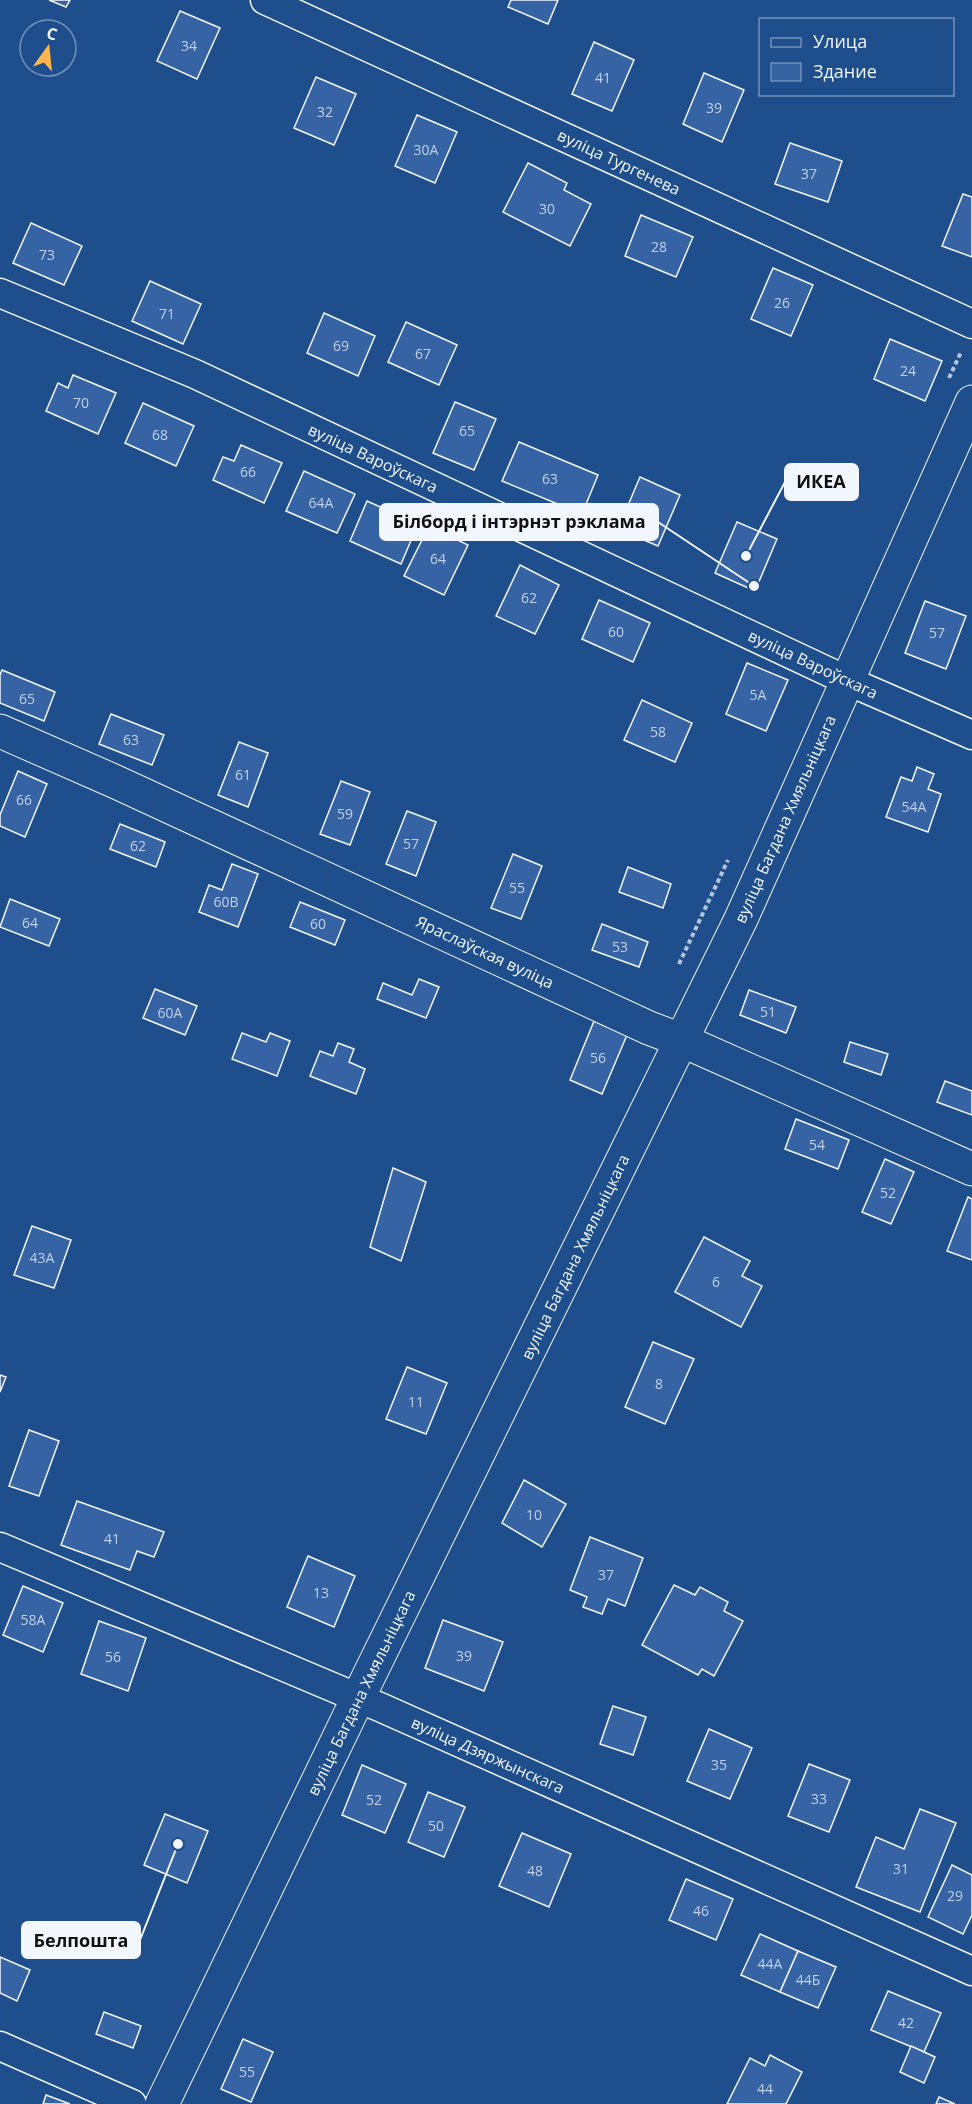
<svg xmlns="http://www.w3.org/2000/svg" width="972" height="2104" viewBox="0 0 972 2104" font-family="'Open Sans',sans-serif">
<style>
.building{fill:#3563a3;stroke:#f2f6ff;stroke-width:1.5}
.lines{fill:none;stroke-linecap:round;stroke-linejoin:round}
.street-casing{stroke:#f2f6ff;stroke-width:31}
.secondary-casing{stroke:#f2f6ff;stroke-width:35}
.primary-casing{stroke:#f2f6ff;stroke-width:35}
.path{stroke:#b3c4dc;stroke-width:4;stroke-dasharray:4.5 3;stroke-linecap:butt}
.street{stroke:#1f4e8c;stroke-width:28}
.secondary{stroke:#1f4e8c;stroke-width:33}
.primary{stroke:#1f4e8c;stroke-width:33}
.labels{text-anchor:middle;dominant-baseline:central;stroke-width:4.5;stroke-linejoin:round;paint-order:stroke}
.number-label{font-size:14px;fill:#c3d1e8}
.street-label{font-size:16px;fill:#f2f6ff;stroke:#1f4e8c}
.leader{fill:none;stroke:#f2f6ff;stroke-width:2}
.callout-dot{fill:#f2f6ff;stroke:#1f4e8c;stroke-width:2}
.callout{fill:#f2f6ff;stroke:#f2f6ff;stroke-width:2}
.callout-label{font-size:18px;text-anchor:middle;font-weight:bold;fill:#111}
</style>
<rect width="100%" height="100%" fill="#1f4e8c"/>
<g class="building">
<polygon points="49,0 70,0 66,7"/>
<polygon points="511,0 558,0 548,24 508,7"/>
<polygon points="180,11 220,28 197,79 157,61"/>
<polygon points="594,42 634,60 612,111 572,94"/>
<polygon points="704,73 744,90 722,142 683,124"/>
<polygon points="316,77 356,94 334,145 294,128"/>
<polygon points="417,115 457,132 435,183 395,166"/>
<polygon points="790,143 842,161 828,202 775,184"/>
<polygon points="528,163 567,183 564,190 591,204 570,246 503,212"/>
<polygon points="963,194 972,197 972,257 942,246"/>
<polygon points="641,215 693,237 676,277 625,256"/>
<polygon points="31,223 82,246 64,285 13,263"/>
<polygon points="773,268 813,285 791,336 751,319"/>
<polygon points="150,281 201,304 183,344 132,321"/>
<polygon points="324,313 375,336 358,376 307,353"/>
<polygon points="406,322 457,345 439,385 388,362"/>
<polygon points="890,339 942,361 925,401 874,379"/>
<polygon points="73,375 116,393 98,434 46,411 58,383 68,388"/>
<polygon points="455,402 496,419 474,470 433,453"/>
<polygon points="143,403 194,426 176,466 125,443"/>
<polygon points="519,442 598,475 582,514 502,481"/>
<polygon points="241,445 282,463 264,503 213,480 223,457 234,461"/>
<polygon points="304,471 355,494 337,533 286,511"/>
<polygon points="640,477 680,495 658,546 618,529"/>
<polygon points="367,501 418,524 401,564 350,541"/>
<polygon points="737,522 777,539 755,591 715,573"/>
<polygon points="429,526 468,545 444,595 404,576"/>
<polygon points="520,565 559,585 535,634 496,616"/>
<polygon points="599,600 650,623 633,662 582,639"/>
<polygon points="925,601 966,616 946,669 905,653"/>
<polygon points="747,663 788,680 766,731 726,714"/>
<polygon points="2,670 55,692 44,721 0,703 0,675"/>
<polygon points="642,700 692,723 675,762 624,740"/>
<polygon points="111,714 164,735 152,765 99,744"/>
<polygon points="239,742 268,753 248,807 218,795"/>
<polygon points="917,767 934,774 928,789 941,794 928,832 886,817 901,777 912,781"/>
<polygon points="18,771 47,784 25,837 0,826 0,815"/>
<polygon points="341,781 370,792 350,845 320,834"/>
<polygon points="407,811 436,822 416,876 386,864"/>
<polygon points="120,824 165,842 156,867 110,849"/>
<polygon points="513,854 542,866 521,919 491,908"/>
<polygon points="232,864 258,874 238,927 199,912 209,885 222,890"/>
<polygon points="628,867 671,884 663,908 619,892"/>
<polygon points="10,899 60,919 49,946 0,927"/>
<polygon points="300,902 345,920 335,945 290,927"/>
<polygon points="602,924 648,942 639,967 592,950"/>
<polygon points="419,979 439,987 426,1018 377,999 383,983 412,995"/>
<polygon points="155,989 197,1006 185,1035 143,1018"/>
<polygon points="749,990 796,1007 786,1033 740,1015"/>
<polygon points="594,1021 627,1035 602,1094 570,1080"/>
<polygon points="242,1033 266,1042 270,1033 290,1041 277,1076 232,1059"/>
<polygon points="850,1042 888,1054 881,1075 844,1062"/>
<polygon points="338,1043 354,1049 349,1062 365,1069 356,1094 310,1076 320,1051 333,1056"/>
<polygon points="945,1081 972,1091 972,1115 937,1102"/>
<polygon points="796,1119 849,1140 838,1169 785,1149"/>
<polygon points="885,1159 914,1172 891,1224 862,1212"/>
<polygon points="393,1168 426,1182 401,1261 370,1247"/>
<polygon points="968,1197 972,1199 972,1260 947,1251"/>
<polygon points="32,1226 71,1240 54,1288 14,1275"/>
<polygon points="704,1237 750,1261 742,1276 762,1286 741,1327 675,1292"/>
<polygon points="653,1342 694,1359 665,1424 625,1407"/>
<polygon points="407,1367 447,1383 426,1434 386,1419"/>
<polygon points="0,1375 6,1377 0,1392"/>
<polygon points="29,1430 59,1441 39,1496 9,1486"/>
<polygon points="524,1480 566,1504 542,1547 502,1523"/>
<polygon points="77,1501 164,1532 154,1557 137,1551 130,1570 61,1545"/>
<polygon points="590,1537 643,1558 625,1606 608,1599 602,1614 583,1607 587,1597 570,1590"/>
<polygon points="308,1556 355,1576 334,1627 287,1607"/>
<polygon points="674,1585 695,1595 700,1587 728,1602 724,1611 743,1621 714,1676 702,1669 698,1675 642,1645"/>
<polygon points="23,1586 63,1603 43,1652 3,1635"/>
<polygon points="443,1620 503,1642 484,1691 425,1668"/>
<polygon points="99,1621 146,1638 128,1691 81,1674"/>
<polygon points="613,1706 646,1717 633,1755 600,1744"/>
<polygon points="709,1729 752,1748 730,1799 687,1781"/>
<polygon points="809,1764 850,1780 829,1832 788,1816"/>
<polygon points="362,1765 406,1784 385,1833 342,1815"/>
<polygon points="428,1792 465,1807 444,1857 408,1842"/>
<polygon points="920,1809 956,1823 920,1912 856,1887 876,1837 904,1849"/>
<polygon points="165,1814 208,1831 187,1883 144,1865"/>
<polygon points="522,1833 571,1854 549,1907 499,1886"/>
<polygon points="952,1865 972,1875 972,1915 963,1934 928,1917"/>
<polygon points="686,1879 733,1899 716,1940 669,1920"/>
<polygon points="760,1934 798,1951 780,1992 741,1975"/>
<polygon points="798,1951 836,1967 818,2008 780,1992"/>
<polygon points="0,1957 30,1970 17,2001 0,1993"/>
<polygon points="888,1991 941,2013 924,2052 871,2030"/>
<polygon points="104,2012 141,2026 133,2048 96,2034"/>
<polygon points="243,2039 273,2052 251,2102 221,2089"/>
<polygon points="911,2046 935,2057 924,2083 900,2072"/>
<polygon points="770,2055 802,2072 786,2104 727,2104 750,2058 765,2066"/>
<polygon points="46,2095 70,2104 43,2104"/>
<polygon points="939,2097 955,2104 936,2104"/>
</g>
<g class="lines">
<g class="street-casing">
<g id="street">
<polyline points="265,0 972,324"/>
<polyline points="0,293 195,374 848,681 972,735"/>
<polyline points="0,1547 382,1708 972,1971"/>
<polyline points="0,2046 132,2104"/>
</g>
</g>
<g class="secondary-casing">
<polyline id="secondary" points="0,731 116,782 649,1028 681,1040 972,1169"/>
</g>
<g class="primary-casing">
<polyline id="primary" points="162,2104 358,1698 741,919 972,402"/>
</g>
<g class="path">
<polyline points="949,378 961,352"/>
<polyline points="679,964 728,860"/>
</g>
<use href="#street" class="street"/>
<use href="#secondary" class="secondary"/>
<use href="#primary" class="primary"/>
</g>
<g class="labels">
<g class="number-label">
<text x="189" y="45">34</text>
<text x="603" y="77">41</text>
<text x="714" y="107">39</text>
<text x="325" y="111">32</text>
<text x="426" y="149">30А</text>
<text x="809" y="173">37</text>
<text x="547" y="208">30</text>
<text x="659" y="246">28</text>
<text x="47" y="254">73</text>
<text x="782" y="302">26</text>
<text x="167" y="313">71</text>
<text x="341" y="345">69</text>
<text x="423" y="353">67</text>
<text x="908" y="370">24</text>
<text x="81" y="402">70</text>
<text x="467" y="430">65</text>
<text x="160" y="434">68</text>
<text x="248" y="471">66</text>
<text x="550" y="478">63</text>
<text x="321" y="502">64А</text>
<text x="438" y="558">64</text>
<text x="529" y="597">62</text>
<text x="616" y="631">60</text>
<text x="937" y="632">57</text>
<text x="758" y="694">5А</text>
<text x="27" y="698">65</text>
<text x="658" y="731">58</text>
<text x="131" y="739">63</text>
<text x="243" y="774">61</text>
<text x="24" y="799">66</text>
<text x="914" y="806">54А</text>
<text x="345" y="813">59</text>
<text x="411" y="843">57</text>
<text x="138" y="845">62</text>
<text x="517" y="887">55</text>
<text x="226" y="901">60В</text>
<text x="30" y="922">64</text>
<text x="318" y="923">60</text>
<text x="620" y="946">53</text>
<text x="768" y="1011">51</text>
<text x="170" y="1012">60А</text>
<text x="598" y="1057">56</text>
<text x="817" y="1144">54</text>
<text x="888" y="1192">52</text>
<text x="42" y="1257">43А</text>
<text x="716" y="1281">6</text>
<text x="659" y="1383">8</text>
<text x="416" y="1401">11</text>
<text x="534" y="1514">10</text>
<text x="112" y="1538">41</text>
<text x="606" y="1574">37</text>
<text x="321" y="1592">13</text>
<text x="33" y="1619">58А</text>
<text x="464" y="1655">39</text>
<text x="113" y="1656">56</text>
<text x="719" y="1764">35</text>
<text x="819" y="1798">33</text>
<text x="374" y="1799">52</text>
<text x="436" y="1825">50</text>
<text x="901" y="1868">31</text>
<text x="535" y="1870">48</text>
<text x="955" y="1895">29</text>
<text x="701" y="1910">46</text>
<text x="770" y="1963">44А</text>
<text x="808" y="1979">44Б</text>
<text x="906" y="2022">42</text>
<text x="247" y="2071">55</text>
<text x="765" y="2088">44</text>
</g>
<g class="street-label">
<text transform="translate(619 162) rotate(25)">вуліца Тургенева</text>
<text transform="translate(373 458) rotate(25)">вуліца Вароўскага</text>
<text transform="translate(813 664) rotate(25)">вуліца Вароўскага</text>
<text transform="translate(785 819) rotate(-66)">вуліца Багдана Хмяльніцкага</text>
<text transform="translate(485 952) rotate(25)">Яраслаўская вуліца</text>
<text transform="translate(575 1257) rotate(-64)">вуліца Багдана Хмяльніцкага</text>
<text transform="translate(361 1693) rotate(-64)">вуліца Багдана Хмяльніцкага</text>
<text transform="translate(488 1755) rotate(24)">вуліца Дзяржынскага</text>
</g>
</g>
<path class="leader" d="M746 556L785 482M754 586L658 522M178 1844L140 1940"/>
<g class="callout-dot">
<circle cx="746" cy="556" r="6"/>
<circle cx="754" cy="586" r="6"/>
<circle cx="178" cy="1844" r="6"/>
</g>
<g class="callout">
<rect x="785" y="464" width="73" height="36" rx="6"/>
<rect x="380" y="504" width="278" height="36" rx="6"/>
<rect x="22" y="1922" width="118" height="36" rx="6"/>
</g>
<g class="callout-label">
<text x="821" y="488">ИКЕА</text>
<text x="519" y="528">Білборд і інтэрнэт рэклама</text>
<text x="81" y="1947">Белпошта</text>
</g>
<rect x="759" y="18" width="195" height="78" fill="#1f4e8c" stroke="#7391ba" stroke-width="1.5"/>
<rect x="771" y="38" width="30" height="9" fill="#1f4e8c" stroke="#7391ba" stroke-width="1.5"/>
<text x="813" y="48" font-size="18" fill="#f2f6ff">Улица</text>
<rect x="771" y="63" width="30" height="18" fill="#3563a3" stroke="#7391ba" stroke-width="1.5"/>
<text x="813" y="78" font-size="18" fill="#f2f6ff">Здание</text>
<g transform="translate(48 48) rotate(15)"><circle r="28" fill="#1f4e8c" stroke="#7391ba" stroke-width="1.5"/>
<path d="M0-4.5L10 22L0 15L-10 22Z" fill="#ffb74d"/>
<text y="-9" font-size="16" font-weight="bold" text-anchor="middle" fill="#f2f6ff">С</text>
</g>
</svg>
